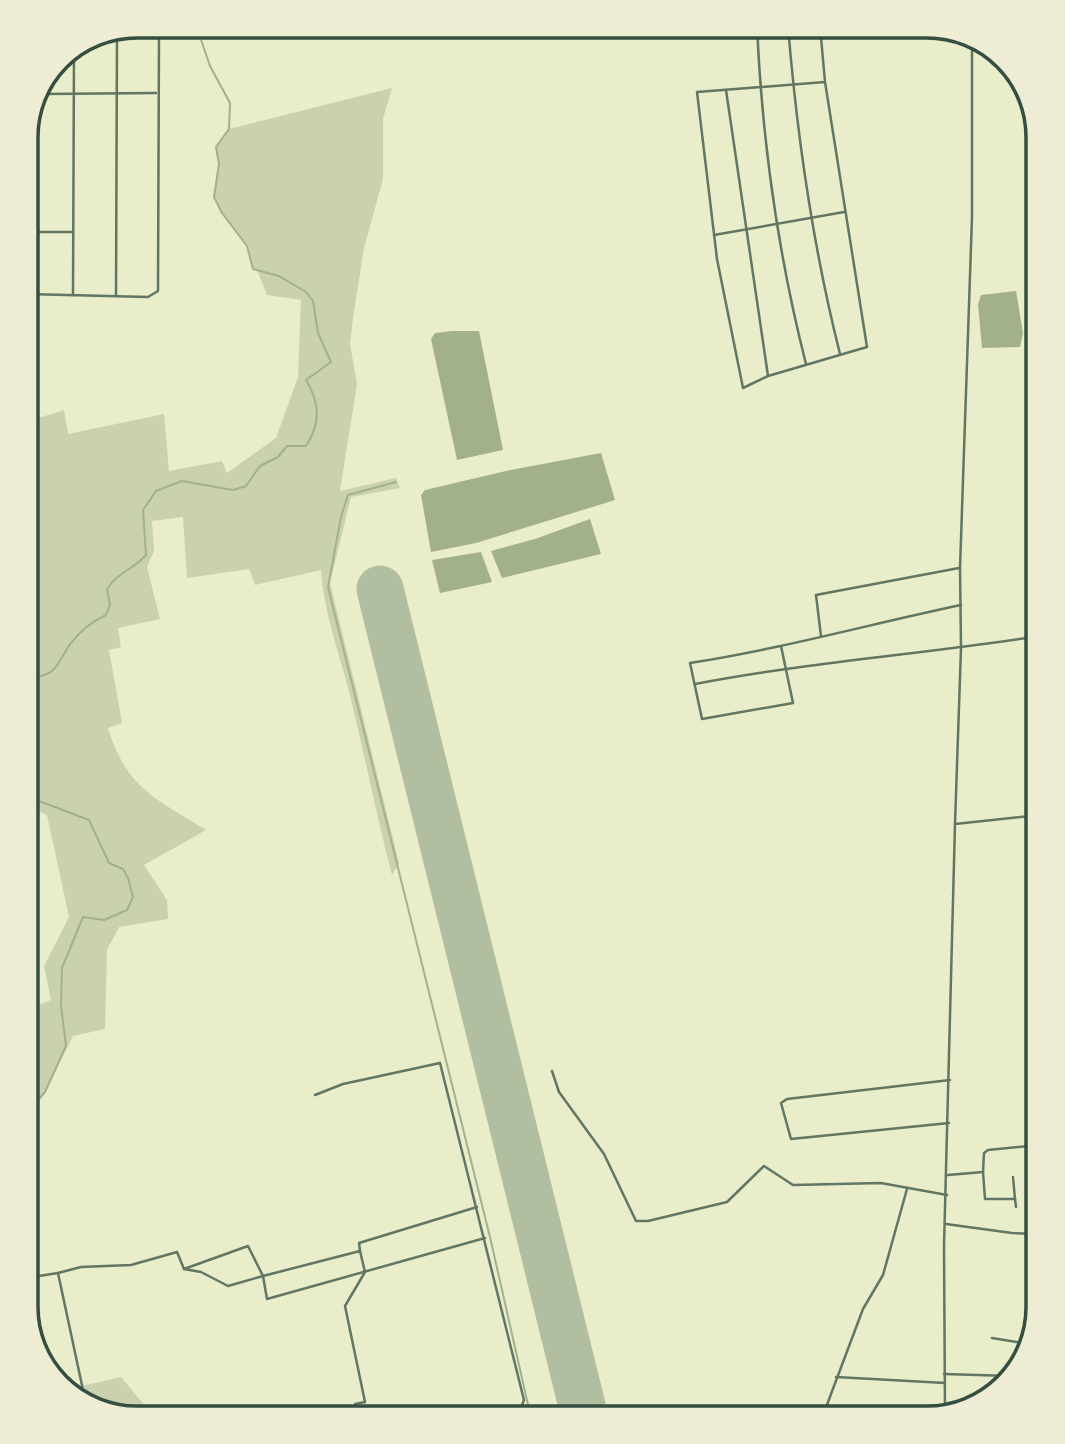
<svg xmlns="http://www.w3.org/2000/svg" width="1065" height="1444" viewBox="0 0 1065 1444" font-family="Mulish,sans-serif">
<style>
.green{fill:#cad2ad}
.water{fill:#a3b18a}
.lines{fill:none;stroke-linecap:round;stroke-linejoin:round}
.stream{stroke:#a3b18a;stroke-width:2}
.runway{stroke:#b2bea0;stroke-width:47}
.minor{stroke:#617663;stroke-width:2.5}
.rim{fill:none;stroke:#344e41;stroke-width:3.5}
</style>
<rect width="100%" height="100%" fill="#e9edc9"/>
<g class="green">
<path d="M392,88L383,119V179L364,248L353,318L350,344L357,384L340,491L396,478L400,488L351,497L330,583L399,863L392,875C376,814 364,752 349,691C338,650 324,612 321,570L255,585L249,569L187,578L183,517L152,521L154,551L147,567L160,619L118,628L121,647L109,650L122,723L108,728C127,789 155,798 206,830L144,865L167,900L168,919L119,927L107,950L105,1029L73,1036L45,1092L26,1115V1010L51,1000L44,966L69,917L47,815L26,806V422L64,410L68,434L164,414L169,471L222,461L227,473L276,438L298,377L301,300L267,295L258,272L253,269L247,246L222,213L214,197L219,164L216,147L229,129Z"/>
<polygon points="31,1314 69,1390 41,1363"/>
<polygon points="121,1377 155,1418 130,1418 86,1404 82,1386"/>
</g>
<g class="water">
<polygon points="1039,284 1039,321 1031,322 1026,288"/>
<polygon points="1016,291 1023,333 1020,347 982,348 978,304 981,295"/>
<polygon points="452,331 479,331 503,450 457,460 431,339 435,333"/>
<polygon points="601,453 615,500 476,543 431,552 421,495 425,490 506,471"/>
<polygon points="590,519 601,554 502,578 491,551 535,539"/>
<polygon points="481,552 492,582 440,593 432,560"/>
</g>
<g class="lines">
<g class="stream">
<polyline points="396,482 348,495 341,517 328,587 490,1237 531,1418"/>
<path d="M26,678C60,676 55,665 71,643C80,631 93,621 106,615L110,605L107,589C120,570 132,571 146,555L143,510L156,491L182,481L233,490L246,486L260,466L278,457L287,446H306C321,423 320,403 306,380L331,362L318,333L313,301L306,292L279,276L253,269L247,246L222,213L214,197L219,164L216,147L229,129L230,103L210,66L197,28"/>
<polyline points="26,1115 45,1092 66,1046 61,1005 62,968 83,917 104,920 127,910 133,897 128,878 123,869 109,863 89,820 26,796"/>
</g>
<polyline class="runway" points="380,589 585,1418"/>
<g class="minor">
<path d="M757,26C762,140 778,254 806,364"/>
<path d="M788,26C797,136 813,247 840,354"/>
<polyline points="820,26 825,82 697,92 717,259 743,388 768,376 867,347 825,82"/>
<polyline points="109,37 159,36 203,26"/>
<polyline points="726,90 768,376"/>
<polyline points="44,94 156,93"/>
<polyline points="26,232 72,232"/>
<polyline points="714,235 844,212"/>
<polyline points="26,294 148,297 158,291 159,36"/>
<polyline points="30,294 31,232"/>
<polyline points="73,295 74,50"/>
<polyline points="116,296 117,34"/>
<polyline points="821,636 816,595 959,568"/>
<path d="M781,646L793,703L702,719L690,663C781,649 870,624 961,605"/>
<path d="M695,684C809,662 924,654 1039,636"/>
<polyline points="955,824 961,648 960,568 972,217 972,38"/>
<polyline points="552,1071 559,1092 604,1154 636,1221 648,1221 727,1202 764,1166 793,1185 881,1183 947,1195"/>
<polyline points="315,1095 343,1084 440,1063 524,1400 517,1418"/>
<polyline points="949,1123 791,1139 781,1103 787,1099 950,1080"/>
<polyline points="983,1172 985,1199 1015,1199 1016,1207"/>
<polyline points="948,1175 983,1172 984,1153 988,1150 1039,1145"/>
<polyline points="1013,1177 1015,1199"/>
<polyline points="946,1224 1012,1233 1039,1234"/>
<polyline points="360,1251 359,1243 477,1207"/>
<polyline points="26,1271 39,1276 58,1273"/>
<polyline points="992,1338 1029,1344"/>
<polyline points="944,1374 1010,1376"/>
<polyline points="836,1377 945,1383"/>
<polyline points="86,1404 58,1273 81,1267 131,1265 177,1252 184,1269"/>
<polyline points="945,1413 944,1246 955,824 1039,815"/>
<polyline points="357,1418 355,1404 365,1402 345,1306 365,1272 360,1251 263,1276 248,1246 184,1269 201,1272 228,1286 263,1276 267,1299 485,1238"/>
<polyline points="822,1418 863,1309 883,1275 907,1189"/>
</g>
</g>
<path d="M0 0H1065V1444H0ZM137 38H927A99 99 0 0 1 1026 137V1307A99 99 0 0 1 927 1406H137A99 99 0 0 1 38 1307V137A99 99 0 0 1 137 38Z" fill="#eeecd3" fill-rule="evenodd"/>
<path class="rim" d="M137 38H927A99 99 0 0 1 1026 137V1307A99 99 0 0 1 927 1406H137A99 99 0 0 1 38 1307V137A99 99 0 0 1 137 38Z"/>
</svg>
